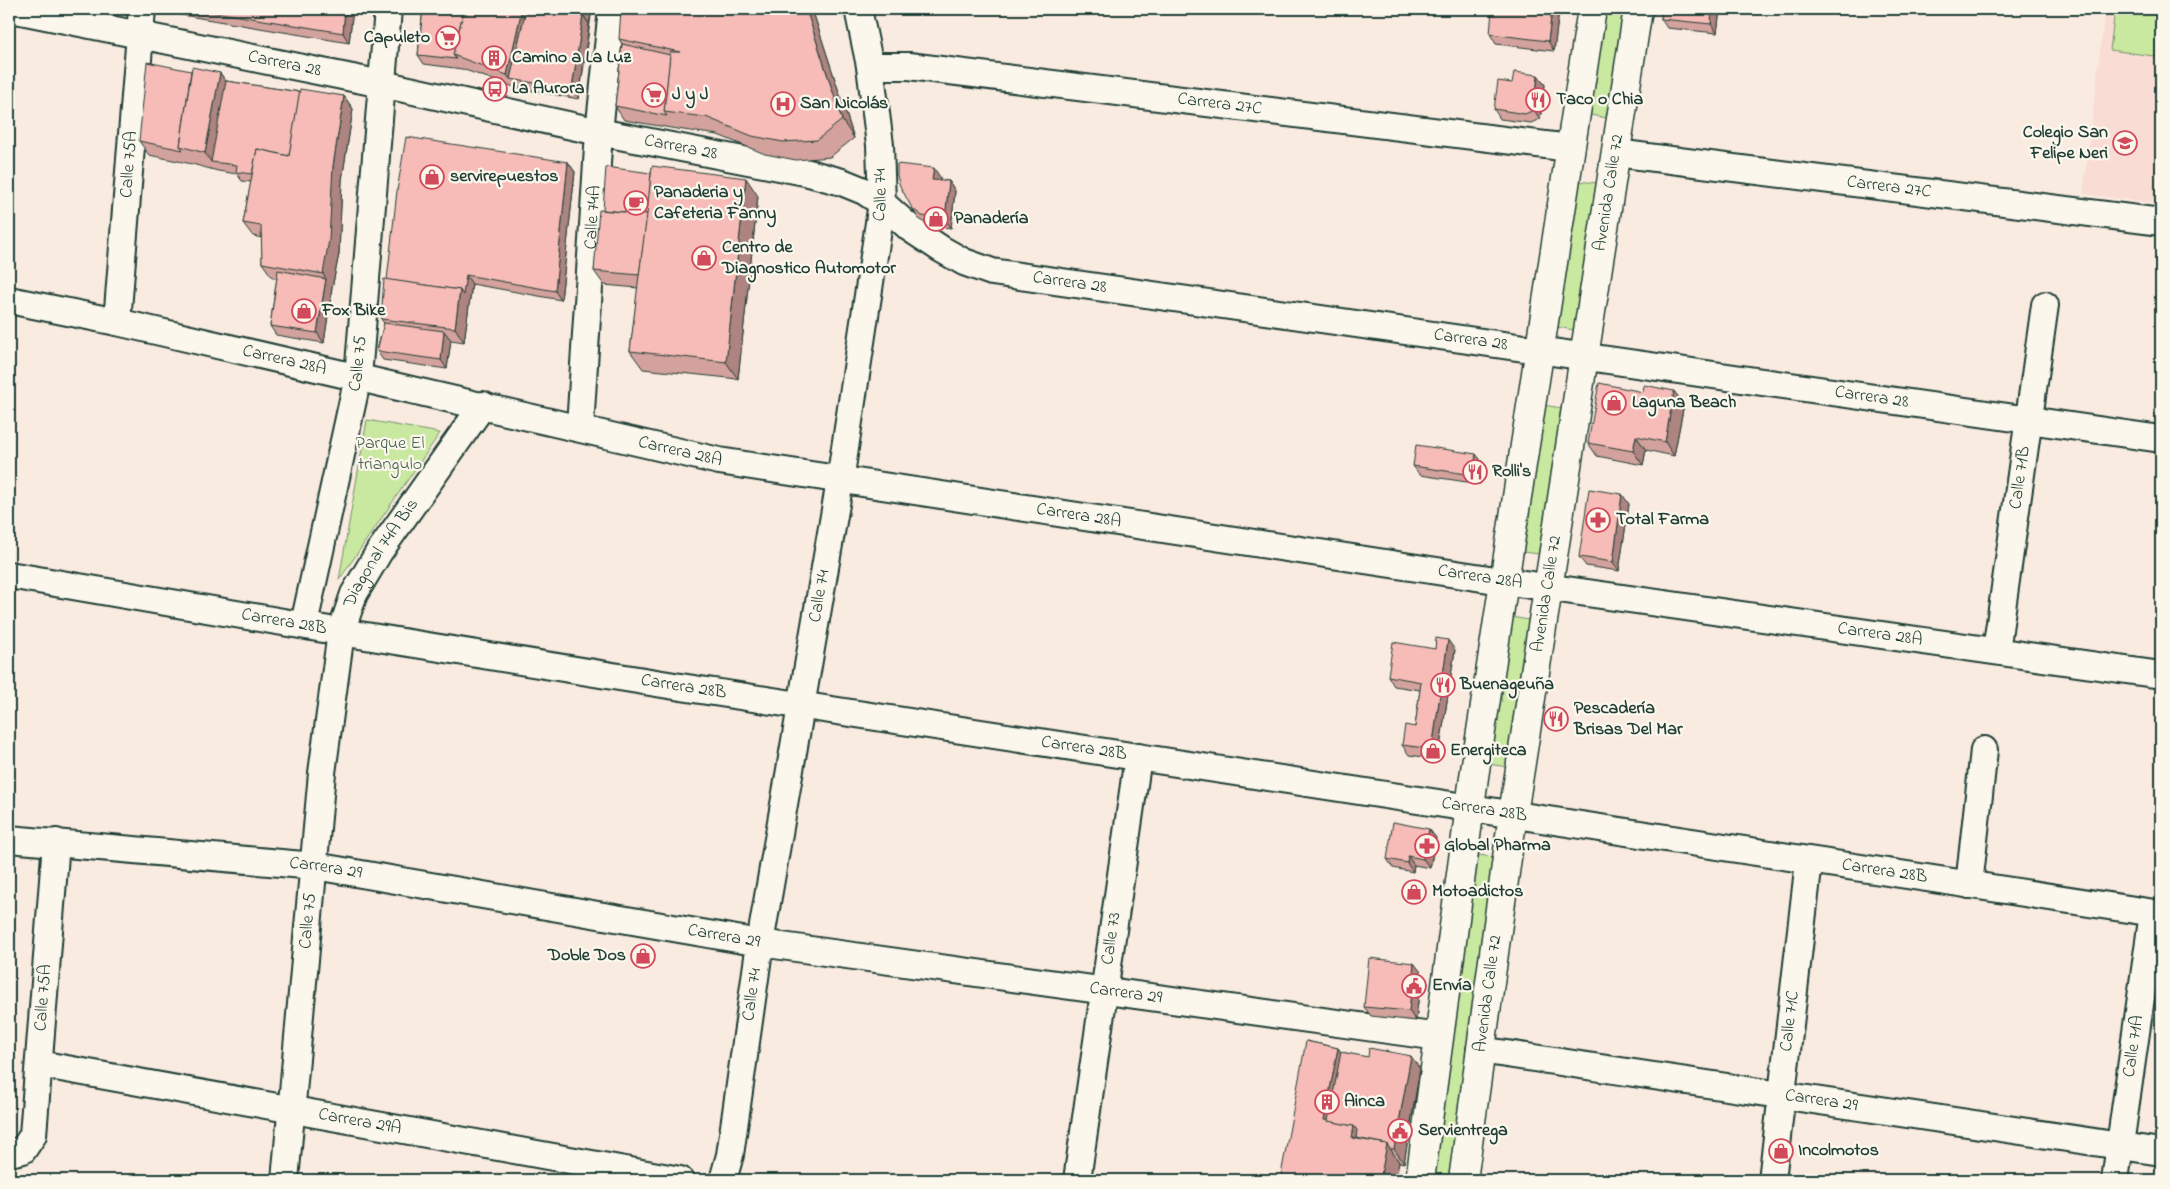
<svg xmlns="http://www.w3.org/2000/svg" width="2170" height="1189" viewBox="0 0 2170 1189" font-family="'Indie Flower',sans-serif">
<style>
.built{fill:#f9ddd4}
.green{fill:#c9e8a0;stroke:#74926a}
.lines{fill:none;stroke-linecap:round;stroke-linejoin:round}
.minor-casing{stroke:#1f3d34;stroke-width:30}
.major-casing{stroke:#1f3d34;stroke-width:31}
.minor{stroke:#fbf7ec;stroke-width:26}
.major{stroke:#fbf7ec;stroke-width:28}
.wall{fill:#d4a29d;stroke:#1f3d34}
.shaded-wall{fill:#ad8480;stroke:#1f3d34}
.building{fill:#f7bcb7;stroke:#1f3d34}
.labels{text-anchor:middle;dominant-baseline:central;stroke-width:4.5;stroke-linejoin:round;paint-order:stroke}
.poi-label{font-size:18px;font-weight:bold;fill:#1f3d34;stroke:#fbf7ec;text-anchor:start}
.street-label{font-size:18px;fill:#1f3d34;stroke:#fbf7ec}
.park-label{font-size:18px;fill:#415f4a;stroke:#fbf7ec}
</style>
<rect width="100%" height="100%" fill="#faebe1"/>
<filter id="ink" filterUnits="userSpaceOnUse"><feTurbulence type="fractalNoise" baseFrequency=".02" numOctaves="2"/><feDisplacementMap in="SourceGraphic" scale="10" xChannelSelector="R" yChannelSelector="G"/><feConvolveMatrix kernelMatrix="1 2 1 2 8 2 1 2 1" color-interpolation-filters="sRGB"/></filter>
<g filter="url(#ink)">
<polygon class="built" points="2105,9 2161,9 2161,204 2083,194"/>
<g class="green">
<polygon points="1606,9 1624,9 1607,118 1590,115"/>
<polygon points="2115,9 2161,9 2161,57 2110,50"/>
<polygon points="1579,181 1597,183 1574,330 1557,327"/>
<polygon points="1544,405 1561,408 1540,554 1522,552"/>
<polygon points="367,420 440,433 339,580"/>
<polygon points="1511,617 1529,620 1507,767 1489,764"/>
<polygon points="1478,855 1494,857 1452,1180 1434,1180"/>
</g>
<g class="lines">
<g class="minor-casing">
<g id="minor">
<path id="s1" d="M11,9L382,84L599,132L805,172L842,182L864,191L882,203L911,229L941,249L964,262L992,272L2161,439"/>
<path id="s2" d="M870,66H909L1570,148"/>
<path id="s3" d="M1616,153L2161,222"/>
<path id="s4" d="M9,300L117,322L719,461L1489,579L2161,675"/>
<path id="s5" d="M117,322L142,9"/>
<path id="s6" d="M580,427L599,132L612,9"/>
<path id="s7" d="M9,575L341,632L681,687L2161,914"/>
<path id="s8" d="M304,624L358,377L388,9"/>
<path id="s9" d="M1996,651L2045,305"/>
<path id="s10" d="M9,839L315,866L760,943L1439,1037"/>
<polyline points="1969,885 1984,750"/>
<path id="s11" d="M1480,1050L2161,1152"/>
<path id="s12" d="M39,1064L680,1180"/>
<path id="s13" d="M9,1153L23,1150L33,1135L56,842"/>
<path id="s14" d="M285,1180L322,773L341,632L354,594L379,552L483,405"/>
<path id="s15" d="M723,1180L730,1155L760,943L840,481L882,203L880,145L870,66L858,9"/>
<path id="s16" d="M1077,1180L1138,757"/>
<path id="s17" d="M1772,1180L1809,861"/>
<path id="s18" d="M2115,1180L2153,913"/>
</g>
</g>
<g class="major-casing">
<g id="major">
<polyline points="1420,1180 1474,777 1592,9"/>
<path id="s19" d="M1463,1180L1513,814L1638,9"/>
</g>
</g>
<use href="#minor" class="minor"/>
<use href="#major" class="major"/>
</g>
<g class="wall">
<polygon points="168,9 353,9 349,43 170,13"/>
<polygon points="423,9 592,9 579,99 517,88 462,69 424,64 418,55"/>
<polygon points="812,9 854,138 830,157 796,160 765,154 718,135 677,129 624,120 615,106 622,44 619,39"/>
<polygon points="1533,9 1558,9 1559,10 1554,51 1496,44 1490,34 1499,11 1533,11"/>
<polygon points="1662,9 1720,9 1717,33 1667,28 1661,19"/>
<polygon points="191,71 220,73 226,81 300,92 344,96 353,109 342,180 339,254 332,288 324,343 276,335 270,326 277,278 272,277 262,263 262,238 253,236 243,223 251,182 242,181 237,174 218,171 192,164 149,155 139,141"/>
<polygon points="1538,75 1545,85 1540,119 1531,123 1500,119 1494,109 1512,83"/>
<polygon points="568,162 575,172 561,300 472,284 464,342 451,340 447,369 383,360 377,351 384,323 381,319 387,280"/>
<polygon points="940,177 940,180 949,181 955,191 951,228 929,226 918,218 912,208"/>
<polygon points="758,196 738,379 643,369 630,351 638,288 604,285 594,271 603,210"/>
<polygon points="1684,404 1674,456 1646,450 1643,465 1597,456 1588,443"/>
<polygon points="1483,463 1480,484 1420,475 1413,466"/>
<polygon points="1629,504 1619,571 1586,566 1579,557"/>
<polygon points="1435,649 1455,650 1438,759 1409,755 1402,745 1415,727 1420,690 1394,686 1388,676"/>
<polygon points="1429,829 1436,838 1430,868 1414,865 1413,872 1393,868 1387,859"/>
<polygon points="1421,972 1416,1021 1371,1016 1364,1007"/>
<polygon points="1306,1041 1338,1048 1341,1052 1420,1069 1404,1163 1399,1162"/>
</g>
<g class="shaded-wall">
<polygon points="345,9 353,9 349,43 343,33"/>
<polygon points="522,9 526,9 510,79 507,75"/>
<polygon points="580,9 592,9 589,24 580,10"/>
<polygon points="806,9 812,9 854,138 842,120"/>
<polygon points="1552,9 1558,9 1559,10 1554,51 1548,41"/>
<polygon points="1712,9 1720,9 1717,33 1711,24"/>
<polygon points="583,15 589,24 579,99 572,89"/>
<polygon points="220,73 233,91 211,162 205,153"/>
<polygon points="1538,75 1545,85 1540,119 1534,110"/>
<polygon points="344,96 353,109 342,180 339,254 332,288 324,343 317,333 326,279 323,274 333,166"/>
<polygon points="568,162 575,172 561,300 555,291"/>
<polygon points="934,168 940,177 939,189 932,180"/>
<polygon points="746,178 758,196 738,379 726,362"/>
<polygon points="949,181 955,191 951,228 945,219"/>
<polygon points="466,275 472,284 464,342 455,328 460,290"/>
<polygon points="444,331 451,340 447,369 441,360"/>
<polygon points="1674,391 1684,404 1674,456 1665,442"/>
<polygon points="1636,436 1646,450 1643,465 1633,451"/>
<polygon points="1476,454 1483,463 1480,484 1473,475"/>
<polygon points="1622,494 1629,504 1619,571 1613,562"/>
<polygon points="1448,640 1455,650 1438,759 1432,749"/>
<polygon points="1429,829 1436,838 1430,868 1423,859"/>
<polygon points="1408,856 1414,865 1413,872 1407,863"/>
<polygon points="1414,963 1421,972 1416,1021 1409,1011"/>
<polygon points="1338,1048 1350,1066 1339,1127 1324,1120"/>
<polygon points="1411,1056 1420,1069 1404,1163 1394,1149"/>
<polygon points="1354,1126 1367,1144 1352,1138"/>
<polygon points="1387,1144 1399,1162 1396,1180 1380,1180"/>
</g>
<g class="building">
<polygon points="196,9 345,9 343,33"/>
<polygon points="423,9 464,9 453,55 456,59 418,55"/>
<polygon points="464,9 522,9 507,75 453,55"/>
<polygon points="526,9 533,9 583,15 572,89 510,79"/>
<polygon points="568,9 580,9 580,10"/>
<polygon points="621,9 806,9 842,120 817,140 783,142 752,136 706,117 664,112 670,52 680,52 619,39"/>
<polygon points="1499,9 1519,9 1533,11 1533,9 1552,9 1548,41 1490,34 1492,10 1499,11"/>
<polygon points="1662,9 1712,9 1711,24 1661,19"/>
<polygon points="622,44 670,55 664,112 667,116 615,106"/>
<polygon points="147,62 191,71 180,146 183,150 139,141"/>
<polygon points="192,67 220,73 205,153 180,146"/>
<polygon points="1514,72 1538,75 1534,110 1525,114 1494,109 1498,81 1512,83"/>
<polygon points="226,81 300,92 289,156 257,149 252,174 236,172 237,165 211,162"/>
<polygon points="300,89 344,96 333,166 329,240 323,274 262,263 261,226 243,223 257,149 289,156"/>
<polygon points="406,137 568,162 555,291 466,275 463,295 460,290 387,280 397,191"/>
<polygon points="897,164 934,168 932,180 949,181 945,219 922,216 912,208 900,186 897,176"/>
<polygon points="652,166 746,178 726,362 630,351"/>
<polygon points="606,167 651,173 647,214 603,210"/>
<polygon points="599,210 647,214 639,275 594,271"/>
<polygon points="278,270 326,279 317,333 270,326"/>
<polygon points="384,279 460,290 455,328 381,319"/>
<polygon points="384,323 444,331 441,360 377,351"/>
<polygon points="1599,383 1643,392 1644,385 1674,391 1665,442 1636,436 1633,451 1588,443"/>
<polygon points="1416,445 1476,454 1473,475 1413,466"/>
<polygon points="1589,489 1622,494 1613,562 1579,557"/>
<polygon points="1436,638 1448,640 1432,749 1402,745 1405,725 1415,727 1421,682 1388,676 1393,642 1435,649"/>
<polygon points="1393,822 1429,829 1423,859 1408,856 1407,863 1387,859"/>
<polygon points="1369,958 1414,963 1409,1011 1364,1007"/>
<polygon points="1306,1041 1338,1048 1324,1120 1354,1126 1352,1138 1387,1144 1380,1180 1280,1180"/>
<polygon points="1369,1048 1411,1056 1394,1149 1390,1149 1387,1144 1356,1138 1357,1130 1354,1126 1328,1121 1341,1052 1368,1057"/>
</g>
</g>
<defs>
<g id="supermarket-ring" transform="scale(1.25)"><circle r="9.5" fill="#fbf7ec" stroke="#d1495b" stroke-width="1.5"/><path d="M-6-5.5h2.5l.6 2H6L4.5 2H-2.5L-4.4-4H-6ZM-1.5 3.2a1.3 1.3 0 1 0 .1 0ZM3 3.2a1.3 1.3 0 1 0 .1 0Z" fill="#d1495b"/></g>
<g id="building-ring" transform="scale(1.25)"><circle r="9.5" fill="#fbf7ec" stroke="#d1495b" stroke-width="1.5"/><path d="M-4-6H4V6H1V3H-1V6H-4ZM-2.5-4.3h1.7v1.8h-1.7ZM.8-4.3h1.7v1.8H.8ZM-2.5-1h1.7V.8h-1.7ZM.8-1h1.7V.8H.8Z" fill="#d1495b"/></g>
<g id="bus-ring" transform="scale(1.25)"><circle r="9.5" fill="#fbf7ec" stroke="#d1495b" stroke-width="1.5"/><path d="M-5-6H5V4H4V6H2V4H-2V6H-4V4H-5ZM-3.5-4V0h7V-4ZM-3.5 1.2v1.5H-2V1.2ZM2 1.2v1.5H3.5V1.2Z" fill="#d1495b"/></g>
<g id="restaurant-ring" transform="scale(1.25)"><circle r="9.5" fill="#fbf7ec" stroke="#d1495b" stroke-width="1.5"/><path d="M-5-6h1v4h1v-4h1v4h1v-4h1v5L-1.5 .5V6h-2V.5L-5-1ZM5-6V6H3V1.5H1.5Q1.5-4 5-6Z" fill="#d1495b"/></g>
<g id="hospital-ring" transform="scale(1.25)"><circle r="9.5" fill="#fbf7ec" stroke="#d1495b" stroke-width="1.5"/><path d="M-5-5h3v3.5h4V-5h3V5h-3V1.5h-4V5h-3Z" fill="#d1495b"/></g>
<g id="school-ring" transform="scale(1.25)"><circle r="9.5" fill="#fbf7ec" stroke="#d1495b" stroke-width="1.5"/><path d="M0-5L7-2L0 1L-7-2ZM-4 1L0 2.5L4 1V4Q0 6-4 4Z" fill="#d1495b"/></g>
<g id="shop-ring" transform="scale(1.25)"><circle r="9.5" fill="#fbf7ec" stroke="#d1495b" stroke-width="1.5"/><path d="M-5-2.5h2.3a2.7 3.5 0 0 1 5.4 0H5L5.5 6h-11ZM-1.5-2.5h3a1.5 2.3 0 0 0-3 0Z" fill="#d1495b"/></g>
<g id="cafe-ring" transform="scale(1.25)"><circle r="9.5" fill="#fbf7ec" stroke="#d1495b" stroke-width="1.5"/><path d="M-5.5-4.5H6V0H3Q3 3.5 0 3.5H-2.5Q-5.5 3.5-5.5 0ZM3-3.2v2h1.7v-2ZM-6 4.5H4V6H-6Z" fill="#d1495b"/></g>
<g id="pharmacy-ring" transform="scale(1.25)"><circle r="9.5" fill="#fbf7ec" stroke="#d1495b" stroke-width="1.5"/><path d="M-2-6h4v4h4v4h-4v4h-4v-4h-4v-4h4Z" fill="#d1495b"/></g>
<g id="civic-ring" transform="scale(1.25)"><circle r="9.5" fill="#fbf7ec" stroke="#d1495b" stroke-width="1.5"/><path d="M-.6-6.5H3V-4.5H.6V-3L4-1V1h2V6H-6V1h2V-1L-.6-3ZM-1.2 2.5V6h2.4V2.5Z" fill="#d1495b"/></g>
</defs>
<g fill-rule="evenodd">
<use href="#supermarket-ring" x="448" y="38"/>
<use href="#building-ring" x="494" y="58"/>
<use href="#bus-ring" x="495" y="89"/>
<use href="#supermarket-ring" x="654" y="95"/>
<use href="#restaurant-ring" x="1538" y="100"/>
<use href="#hospital-ring" x="783" y="104"/>
<use href="#school-ring" x="2125" y="143"/>
<use href="#shop-ring" x="432" y="177"/>
<use href="#cafe-ring" x="636" y="203"/>
<use href="#shop-ring" x="936" y="219"/>
<use href="#shop-ring" x="704" y="258"/>
<use href="#shop-ring" x="304" y="311"/>
<use href="#shop-ring" x="1614" y="403"/>
<use href="#restaurant-ring" x="1475" y="472"/>
<use href="#pharmacy-ring" x="1598" y="520"/>
<use href="#restaurant-ring" x="1443" y="685"/>
<use href="#restaurant-ring" x="1556" y="719"/>
<use href="#shop-ring" x="1433" y="751"/>
<use href="#pharmacy-ring" x="1427" y="846"/>
<use href="#shop-ring" x="1414" y="892"/>
<use href="#shop-ring" x="643" y="956"/>
<use href="#civic-ring" x="1414" y="986"/>
<use href="#building-ring" x="1327" y="1102"/>
<use href="#civic-ring" x="1400" y="1131"/>
<use href="#shop-ring" x="1781" y="1151"/>
</g>
<g class="labels">
<g class="poi-label">
<text x="430" y="38" text-anchor="end">Capuleto</text>
<text x="512" y="58">Camino a La Luz</text>
<text x="512" y="89">La Aurora</text>
<text x="672" y="95">J y J</text>
<text x="1556" y="100">Taco o Chia</text>
<text x="800" y="104">San Nicolás</text>
<text x="2108" y="133" text-anchor="end">Colegio San<tspan x="2108" dy="21">Felipe Neri</tspan></text>
<text x="450" y="177">servirepuestos</text>
<text x="654" y="193">Panaderia y<tspan x="654" dy="21">Cafeteria Fanny</tspan></text>
<text x="954" y="219">Panadería</text>
<text x="722" y="248">Centro de<tspan x="722" dy="21">Diagnostico Automotor</tspan></text>
<text x="322" y="311">Fox Bike</text>
<text x="1632" y="403">Laguna Beach</text>
<text x="1492" y="472">Rolli's</text>
<text x="1616" y="520">Total Farma</text>
<text x="1460" y="685">Buenageuña</text>
<text x="1574" y="709">Pescadería<tspan x="1574" dy="21">Brisas Del Mar</tspan></text>
<text x="1450" y="751">Energiteca</text>
<text x="1444" y="846">Global Pharma</text>
<text x="1432" y="892">Motoadictos</text>
<text x="626" y="956" text-anchor="end">Doble Dos</text>
<text x="1432" y="986">Envía</text>
<text x="1344" y="1102">Ainca</text>
<text x="1418" y="1131">Servientrega</text>
<text x="1798" y="1151">Incolmotos</text>
</g>
<g class="street-label">
<text stroke="none"><textPath href="#s1" startOffset="279">Carrera 28</textPath></text>
<text stroke="none"><textPath href="#s2" startOffset="352">Carrera 27C</textPath></text>
<text stroke="none"><textPath href="#s1" startOffset="684">Carrera 28</textPath></text>
<text stroke="none"><textPath href="#s5" startOffset="158">Calle 75A</textPath></text>
<text stroke="none"><textPath href="#s3" startOffset="275">Carrera 27C</textPath></text>
<text stroke="none"><textPath href="#s19" startOffset="998">Avenida Calle 72</textPath></text>
<text stroke="none"><textPath href="#s15" startOffset="998">Calle 74</textPath></text>
<text stroke="none"><textPath href="#s6" startOffset="210">Calle 74A</textPath></text>
<text stroke="none"><textPath href="#s1" startOffset="1104">Carrera 28</textPath></text>
<text stroke="none"><textPath href="#s1" startOffset="1509">Carrera 28</textPath></text>
<text stroke="none"><textPath href="#s4" startOffset="282">Carrera 28A</textPath></text>
<text stroke="none"><textPath href="#s8" startOffset="266">Calle 75</textPath></text>
<text stroke="none"><textPath href="#s1" startOffset="1914">Carrera 28</textPath></text>
<text stroke="none"><textPath href="#s4" startOffset="688">Carrera 28A</textPath></text>
<text stroke="none"><textPath href="#s9" startOffset="175">Calle 71B</textPath></text>
<text stroke="none"><textPath href="#s4" startOffset="1092">Carrera 28A</textPath></text>
<text stroke="none"><textPath href="#s14" startOffset="640">Diagonal 74A Bis</textPath></text>
<text stroke="none"><textPath href="#s4" startOffset="1498">Carrera 28A</textPath></text>
<text stroke="none"><textPath href="#s19" startOffset="592">Avenida Calle 72</textPath></text>
<text stroke="none"><textPath href="#s15" startOffset="592">Calle 74</textPath></text>
<text stroke="none"><textPath href="#s7" startOffset="279">Carrera 28B</textPath></text>
<text stroke="none"><textPath href="#s4" startOffset="1902">Carrera 28A</textPath></text>
<text stroke="none"><textPath href="#s7" startOffset="684">Carrera 28B</textPath></text>
<text stroke="none"><textPath href="#s7" startOffset="1089">Carrera 28B</textPath></text>
<text stroke="none"><textPath href="#s7" startOffset="1494">Carrera 28B</textPath></text>
<text stroke="none"><textPath href="#s10" startOffset="318">Carrera 29</textPath></text>
<text stroke="none"><textPath href="#s7" startOffset="1899">Carrera 28B</textPath></text>
<text stroke="none"><textPath href="#s14" startOffset="260">Calle 75</textPath></text>
<text stroke="none"><textPath href="#s10" startOffset="722">Carrera 29</textPath></text>
<text stroke="none"><textPath href="#s16" startOffset="244">Calle 73</textPath></text>
<text stroke="none"><textPath href="#s15" startOffset="188">Calle 74</textPath></text>
<text stroke="none"><textPath href="#s10" startOffset="1128">Carrera 29</textPath></text>
<text stroke="none"><textPath href="#s19" startOffset="188">Avenida Calle 72</textPath></text>
<text stroke="none"><textPath href="#s13" startOffset="170">Calle 75A</textPath></text>
<text stroke="none"><textPath href="#s17" startOffset="160">Calle 71C</textPath></text>
<text stroke="none"><textPath href="#s18" startOffset="135">Calle 71A</textPath></text>
<text stroke="none"><textPath href="#s11" startOffset="345">Carrera 29</textPath></text>
<text stroke="none"><textPath href="#s12" startOffset="326">Carrera 29A</textPath></text>
</g>
<g class="park-label">
<text x="390" y="444">Parque El<tspan x="390" dy="21">triangulo</tspan></text>
</g>
</g>
<rect width="2170" height="1189" fill="none" stroke="#fbf7ec" stroke-width="30"/>
<rect x="15" y="15" width="2140" height="1159" fill="none" stroke="#1f3d34" stroke-width="2" filter="url(#ink)"/>
</svg>
